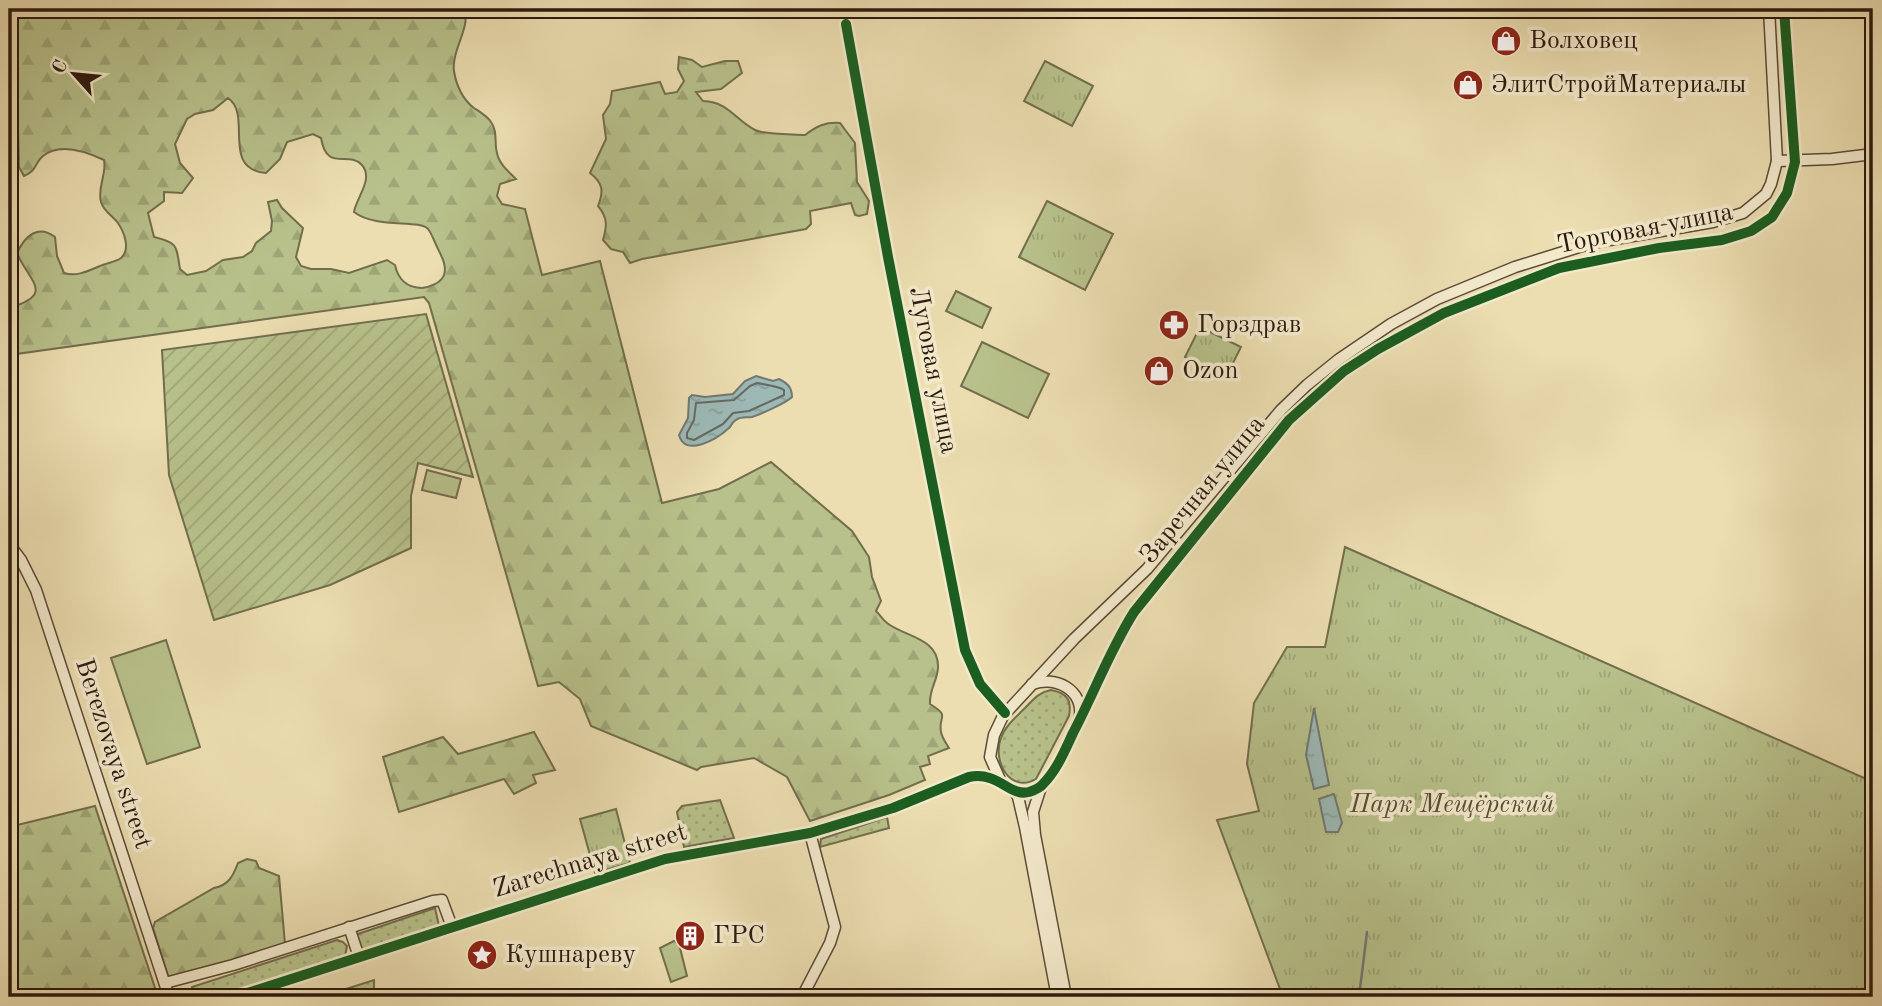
<svg xmlns="http://www.w3.org/2000/svg" width="1882" height="1006" viewBox="0 0 1882 1006" font-family="'Old Standard TT',serif">
<style>
.grass{fill:url(#grass-dots);stroke:#726e4d;stroke-width:2}
.forest{fill:url(#forest-firs);stroke:#726e4d;stroke-width:2;fill-rule:evenodd}
.park{fill:url(#park-tufts);stroke:#726e4d;stroke-width:2}
.garden{fill:url(#garden-furrows);stroke:#726e4d;stroke-width:2}
.pitch{fill:#b8c18b;stroke:#726e4d;stroke-width:2}
.water{fill:url(#water-ripples);stroke:#707973;stroke-width:2}
.lines{fill:none;stroke-linecap:round;stroke-linejoin:round}
.shore{stroke:#646a62;stroke-width:2}
.stream{stroke:#707973;stroke-width:2.5}
.minor-casing{stroke:#5c4b38;stroke-width:13}
.minor{stroke:#f3eacc;stroke-width:10}
.cycleway-casing{stroke:#f3eacc;stroke-width:15}
.cycleway{stroke:#1b5e20;stroke-width:10}
.labels{text-anchor:middle;dominant-baseline:central;stroke-width:7;stroke-linejoin:round;paint-order:stroke}
.poi-label{font-size:26px;fill:#2c1a0f;stroke:#f3eacc;text-anchor:start}
.street-label{font-size:26px;fill:#2c1a0f;stroke:#f3eacc}
.park-label{font-size:26px;font-style:italic;fill:#564c34;stroke:#f3eacc}
</style>
<defs>
<pattern id="grass-dots" width="8" height="8" patternUnits="userSpaceOnUse" patternTransform="scale(1.75)"><rect width="8" height="8" fill="#b8c18b"/><path d="M2 2h.1M6 6h.1" fill="none" stroke="#9ea577" stroke-width="1.8" stroke-linecap="round"/></pattern>
<pattern id="forest-firs" width="22" height="20" patternUnits="userSpaceOnUse" patternTransform="scale(1.75)"><rect width="22" height="20" fill="#b8c18b"/><path d="M5 1l3.5 6h-7zM16 11l3.5 6h-7z" fill="#9ea577"/></pattern>
<pattern id="park-tufts" width="24" height="20" patternUnits="userSpaceOnUse" patternTransform="scale(1.75)"><rect width="24" height="20" fill="#b8c18b"/><path d="M3 7l-1-3M5 7V3M7 7l1-3M15 17l-1-3M17 17v-4M19 17l1-3" fill="none" stroke="#9ea577"/></pattern>
<pattern id="garden-furrows" width="10" height="10" patternUnits="userSpaceOnUse" patternTransform="scale(1.75)"><rect width="10" height="10" fill="#b8c18b"/><path d="M-1 1l2-2M0 10L10 0M9 11l2-2" fill="none" stroke="#9ea577"/></pattern>
<pattern id="water-ripples" width="26" height="14" patternUnits="userSpaceOnUse" patternTransform="scale(1.75)"><rect width="26" height="14" fill="#9db9b6"/><path d="M2 4q2-2 4 0t4 0M15 11q2-2 4 0t4 0" fill="none" stroke="#879e9b"/></pattern>
</defs>
<rect width="100%" height="100%" fill="#ecdeb1"/>
<filter id="stains"><feTurbulence type="fractalNoise" baseFrequency=".00286" numOctaves="4"/><feColorMatrix values="0 0 0 0 .2 0 0 0 0 .09 0 0 0 0 .02 0 0 0 .5 -.17"/></filter>
<radialGradient id="worn" r=".72"><stop offset=".6" stop-color="#630" stop-opacity="0"/><stop offset="1" stop-color="#630" stop-opacity=".3"/></radialGradient>
<g class="grass">
<path d="M1051,690C1067,693 1072,700 1069,716L1036,779C1010,794 992,761 1001,738C1005,726 1016,717 1025,708C1033,700 1039,692 1051,690Z"/>
<polygon points="720,800 734,838 684,847 677,812 682,806"/>
<polygon points="887,817 889,828 820,847 821,839"/>
<polygon points="435,908 439,926 361,953 355,935"/>
<polygon points="337,940 343,942 347,946 345,956 219,997 198,997 192,987"/>
<polygon points="374,980 374,993 379,996 384,994 382,997 327,997 327,995"/>
</g>
<g class="forest">
<path d="M9,9H463C473,24 451,50 454,71C456,85 463,100 474,108C480,112 487,116 491,122C498,132 494,142 497,153C499,164 509,172 516,179L500,184L497,196L502,204L525,209L542,275L600,261L662,503L719,489L771,462L852,531L869,557L872,577L881,601L876,611C880,615 883,620 887,623C905,637 939,638 938,667C938,680 929,689 930,704C951,717 938,715 941,732C942,738 946,743 949,748L928,756L930,764L920,767L925,780L889,795L810,821L787,777L754,758L701,767L697,770L591,726L580,699L559,682L538,686L429,303L424,297L9,355V308C56,294 29,282 17,253C25,236 38,224 55,237L57,256L64,273C77,277 88,271 100,266C106,263 116,262 121,258C131,249 124,232 118,223C112,215 104,212 101,202C97,187 107,174 104,160C87,152 60,142 43,156C34,163 38,170 24,176L19,167L18,129L9,110ZM228,98C253,115 220,169 266,173L280,159L287,142L313,134L321,138C327,173 348,150 362,165C374,179 356,198 354,212C376,229 419,219 428,229C432,234 435,243 438,249C442,257 447,266 444,275C441,283 430,287 422,288C407,288 398,279 395,265L387,260L349,273L331,269H311L301,266L296,257L303,228L282,208L277,200L268,202L272,221L271,231L256,243L252,251L243,257L223,260L206,271L187,275L180,269C176,246 179,243 154,237L148,213L164,201V192L182,193L193,178L180,163L175,144L187,119L195,114L213,110Z"/>
<path d="M679,57L692,60L702,67L725,61H738L742,73L721,89L696,92L703,101C729,102 734,119 755,130C765,135 793,134 805,135C817,126 825,122 840,123L855,143L857,182L869,201L867,214L859,216L855,215L851,203L810,211L811,224L806,229L642,259L630,263L623,252L611,249L603,240C607,226 608,218 598,206C604,191 603,183 590,173L606,139L603,115L610,104L612,91L660,82L665,94L677,92L684,81L678,69Z"/>
<polygon points="534,732 555,770 533,775 536,783 514,794 504,779 399,812 383,757 443,737 458,754"/>
<polygon points="95,806 158,997 9,997 9,827"/>
<path d="M247,859L256,861L259,868L279,876L285,944L170,982L153,928L155,922L214,888C229,885 233,876 238,863Z"/>
</g>
<g class="park">
<polygon points="1045,61 1093,86 1072,126 1024,101"/>
<polygon points="1047,201 1113,234 1085,290 1019,257"/>
<polygon points="1200,327 1241,347 1226,377 1185,357"/>
<polygon points="1345,547 1873,782 1873,997 1283,997 1217,820 1259,811 1247,764 1254,703 1287,647 1325,647"/>
<polygon points="616,809 630,863 595,873 580,819"/>
</g>
<polygon class="garden" points="426,314 473,477 418,463 411,496 411,548 330,585 214,620 169,475 162,350"/>
<g class="pitch">
<polygon points="956,291 991,308 982,328 946,311"/>
<polygon points="982,342 1049,374 1028,418 961,386"/>
<polygon points="427,470 461,479 456,498 422,490"/>
<polygon points="166,640 200,747 147,764 111,658"/>
<polygon points="674,941 679,944 687,976 671,982 660,948"/>
</g>
<g class="water">
<path d="M756,376L773,381L779,379C787,383 792,387 792,397C786,403 761,414 752,417C747,418 741,416 736,420C733,421 731,426 729,428C717,439 685,458 679,435L688,418L689,398L692,395L705,397L733,394L745,381Z"/>
<polygon points="1314,708 1329,785 1314,789 1306,755"/>
<polygon points="1334,794 1342,823 1338,832 1326,832 1319,799"/>
</g>
<g class="lines">
<path class="shore" d="M757,383C763,384 780,387 784,390V395L749,411L733,413L723,424L694,440L687,438V433L694,420L696,403L734,400L750,386Z"/>
<polyline class="stream" points="1359,997 1367,932"/>
<g class="minor-casing">
<g id="minor">
<polyline points="846,24 888,257 965,650 980,684 1005,713"/>
<polyline points="1777,161 1832,159 1873,154"/>
<polyline points="9,544 21,560 36,590 169,997"/>
<path d="M1032,684C1056,676 1083,689 1080,717"/>
<polyline points="1001,782 990,757 994,735 1003,716 1074,639 1147,569 1281,410 1307,385 1338,360 1391,324 1437,299 1515,267 1592,243 1713,222 1743,213 1766,194 1771,184 1777,161 1769,9"/>
<polyline points="1041,787 1033,812 1035,835 1066,997"/>
<polyline points="1014,790 1018,797 1025,827 1057,997"/>
<polyline points="349,927 359,957"/>
<polyline points="165,983 233,965 433,901 442,900 452,927"/>
<path d="M235,997L665,859L810,833L893,808L969,777C999,771 1009,797 1029,792C1035,790 1040,788 1043,784C1057,770 1065,750 1073,733C1094,693 1110,650 1134,612L1289,420L1344,371L1378,349L1444,313L1559,268L1659,248L1722,240L1751,231L1772,217L1787,193L1795,162L1784,9"/>
<polyline points="802,997 830,943 835,927 810,833"/>
</g>
</g>
<use href="#minor" class="minor"/>
<g class="cycleway-casing">
<g id="cycleway">
<polyline points="846,24 888,257 965,650 980,684 1005,713"/>
<path d="M235,997L665,859L810,833L893,808L969,777C999,771 1009,797 1029,792C1035,790 1040,788 1043,784C1057,770 1065,750 1073,733C1094,693 1110,650 1134,612L1289,420L1344,371L1378,349L1444,313L1559,268L1659,248L1722,240L1751,231L1772,217L1787,193L1795,162L1784,9"/>
</g>
</g>
<use href="#cycleway" class="cycleway"/>
</g>
<defs>
<g id="shop-disc" transform="scale(1.575)"><circle r="9.5" fill="#8f2418" stroke="#f3eacc"/><path d="M-5-2.5h2.3a2.7 3.5 0 0 1 5.4 0H5L5.5 6h-11ZM-1.5-2.5h3a1.5 2.3 0 0 0-3 0Z" fill="#fff"/></g>
<g id="pharmacy-disc" transform="scale(1.575)"><circle r="9.5" fill="#8f2418" stroke="#f3eacc"/><path d="M-2-6h4v4h4v4h-4v4h-4v-4h-4v-4h4Z" fill="#fff"/></g>
<g id="building-disc" transform="scale(1.575)"><circle r="9.5" fill="#8f2418" stroke="#f3eacc"/><path d="M-4-6H4V6H1V3H-1V6H-4ZM-2.5-4.3h1.7v1.8h-1.7ZM.8-4.3h1.7v1.8H.8ZM-2.5-1h1.7V.8h-1.7ZM.8-1h1.7V.8H.8Z" fill="#fff"/></g>
<g id="sight-disc" transform="scale(1.575)"><circle r="9.5" fill="#8f2418" stroke="#f3eacc"/><path d="M0-6L1.8-2.2L6-1.7L2.9 1.2L3.7 5.4L0 3.3L-3.7 5.4L-2.9 1.2L-6-1.7L-1.8-2.2Z" fill="#fff"/></g>
</defs>
<g fill-rule="evenodd">
<use href="#shop-disc" x="1506" y="41"/>
<use href="#shop-disc" x="1468" y="85"/>
<use href="#pharmacy-disc" x="1174" y="325"/>
<use href="#shop-disc" x="1159" y="371"/>
<use href="#building-disc" x="690" y="936"/>
<use href="#sight-disc" x="482" y="955"/>
</g>
<g class="labels">
<g class="poi-label">
<text x="1529" y="41">Волховец</text>
<text x="1491" y="85">ЭлитСтройМатериалы</text>
<text x="1197" y="325">Горздрав</text>
<text x="1182" y="371">Ozon</text>
<text x="713" y="936">ГРС</text>
<text x="505" y="955">Кушнареву</text>
</g>
<g class="street-label">
<text transform="translate(1645 229) rotate(-11)">Торговая улица</text>
<text transform="translate(933 370) rotate(79)">Луговая улица</text>
<text transform="translate(1203 490) rotate(-51)">Заречная улица</text>
<text transform="translate(113 754) rotate(72)">Berezovaya street</text>
<text transform="translate(590 861) rotate(-17)">Zarechnaya street</text>
</g>
<g class="park-label">
<text x="1452" y="805">Парк Мещёрский</text>
</g>
</g>
<rect width="1882" height="1006" fill="none" stroke="#ecdeb1" stroke-width="35"/>
<rect x="10" y="10" width="1861" height="985" fill="none" stroke="#2c1a0f" stroke-width="3.5"/>
<rect x="18" y="18" width="1847" height="971" fill="none" stroke="#2c1a0f" stroke-width="2"/>
<g transform="translate(74 74) rotate(297)" stroke="#f3eacc" stroke-width="5" paint-order="stroke">
<path d="M0-5L12 26L0 18L-12 26Z" fill="#2c1a0f"/>
<text y="-10" font-size="19" font-weight="bold" text-anchor="middle" fill="#2c1a0f">С</text>
</g>
<rect width="100%" height="100%" filter="url(#stains)"/>
<rect width="100%" height="100%" fill="url(#worn)"/>
</svg>
